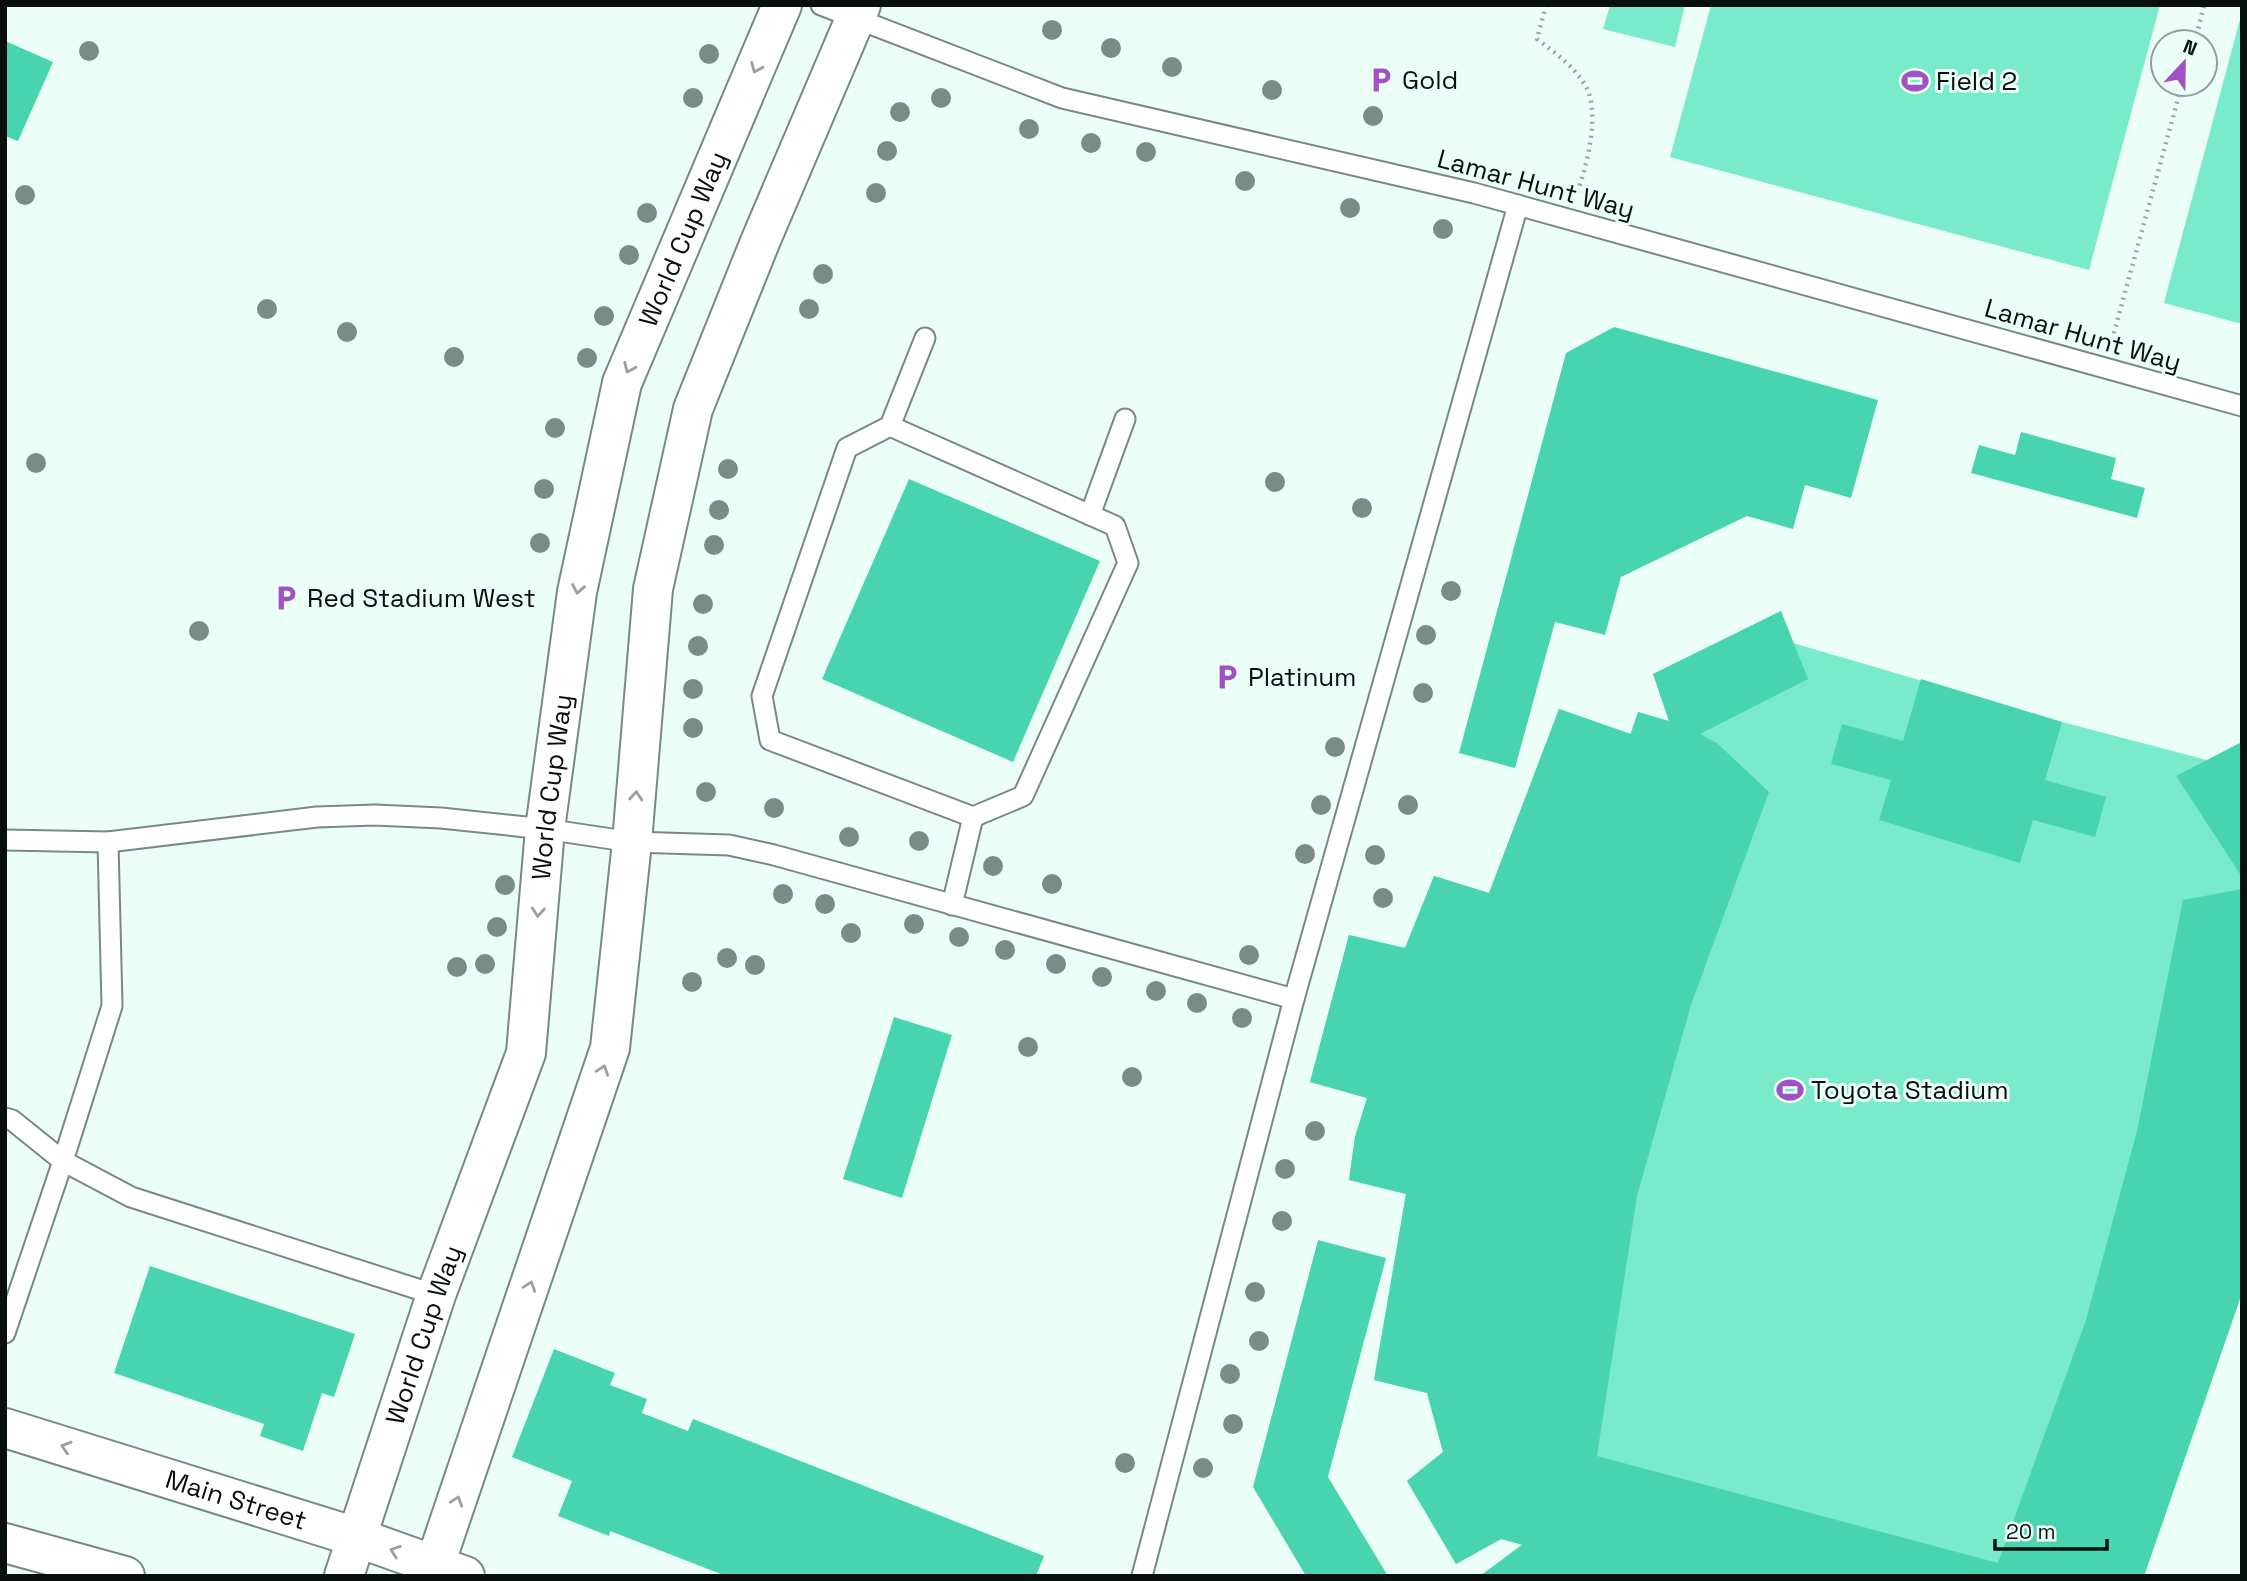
<svg xmlns="http://www.w3.org/2000/svg" width="2247" height="1581" viewBox="0 0 2247 1581" font-family="'Space Grotesk',sans-serif">
<style>
.green{fill:#7aebca}
.building{fill:#49d4b0}
.lines{fill:none;stroke-linecap:round;stroke-linejoin:round}
.lane-casing{stroke:#788983;stroke-width:23}
.street-casing{stroke:#788983;stroke-width:42}
.secondary-casing{stroke:#788983;stroke-width:42}
.path{stroke:#98a6a1;stroke-width:4.5;stroke-dasharray:2 5;stroke-linecap:butt}
.lane{stroke:#fff;stroke-width:19}
.street{stroke:#fff;stroke-width:38}
.secondary{stroke:#fff;stroke-width:38}
.tree{fill:#788d86}
.oneway{stroke:#9d9f9e}
.labels{text-anchor:middle;dominant-baseline:central;stroke-width:6;stroke-linejoin:round;paint-order:stroke}
.poi-label{font-size:26px;fill:#090f0d;stroke:#ebfef7;text-anchor:start}
.street-label{font-size:26px;fill:#090f0d;stroke:#ebfef7}
</style>
<rect width="100%" height="100%" fill="#ebfef7"/>
<g class="green">
<polygon points="1610,5 1685,5 1675,47 1603,29"/>
<polygon points="1711,5 2160,5 2089,270 1670,157"/>
<polygon points="2242,12 2242,324 2164,303"/>
<polygon points="1781,611 1793,643 2062,722 2207,760 2242,742 2242,1293 2144,1576 1480,1576 1522,1544 1501,1539 1456,1564 1407,1481 1443,1452 1427,1393 1374,1380 1406,1194 1349,1180 1355,1137 1367,1098 1310,1082 1349,935 1405,948 1434,876 1489,893 1559,709 1630,734 1638,712 1669,721 1653,674"/>
</g>
<g class="building">
<polygon points="5,41 53,62 18,141 5,136"/>
<polygon points="1614,327 1878,400 1851,498 1805,485 1793,529 1747,516 1621,577 1605,635 1555,622 1515,768 1459,753 1566,353"/>
<polygon points="2021,432 2116,458 2111,479 2145,488 2137,518 1971,473 1979,445 2015,455"/>
<polygon points="909,479 1100,561 1013,762 822,679"/>
<polygon points="1781,611 1808,679 1700,734 1717,743 1769,792 1691,1005 1637,1196 1597,1456 1998,1563 2086,1320 2137,1131 2183,900 2242,889 2242,1293 2144,1576 1480,1576 1523,1545 1501,1539 1456,1564 1407,1481 1443,1452 1427,1393 1374,1380 1406,1194 1349,1180 1355,1137 1367,1098 1310,1082 1349,935 1405,948 1434,876 1489,893 1559,709 1631,734 1638,712 1669,721 1653,674"/>
<polygon points="1921,679 2062,722 2045,780 2106,797 2095,837 2033,820 2020,863 1879,820 1891,780 1831,764 1842,724 1903,741"/>
<polygon points="2242,742 2242,877 2176,776"/>
<polygon points="894,1017 952,1035 902,1198 843,1179"/>
<polygon points="1318,1240 1386,1258 1328,1477 1388,1576 1306,1576 1253,1487"/>
<polygon points="150,1266 355,1334 334,1397 322,1393 303,1451 260,1436 264,1424 114,1373"/>
<polygon points="554,1349 615,1373 610,1385 647,1399 642,1413 688,1431 693,1419 1044,1556 1036,1576 726,1576 610,1531 609,1536 558,1516 572,1481 512,1457"/>
</g>
<g class="lines">
<g class="lane-casing">
<g id="lane">
<polyline points="821,5 1062,98 1474,193 2242,406"/>
<polyline points="890,426 925,338"/>
<polyline points="1090,515 1125,419"/>
<polyline points="5,840 108,842 317,817 375,815 441,818 545,829 632,842 729,845 774,855 1294,999"/>
<polyline points="952,905 973,817 770,740 762,696 847,448 890,426 1115,526 1128,563 1023,796 973,817"/>
<polyline points="5,1118 12,1120 63,1161 131,1197 436,1295"/>
<polyline points="5,1333 63,1161 112,1006 108,842"/>
<polyline points="1142,1576 1294,999 1518,205"/>
</g>
</g>
<g class="street-casing">
<g id="street">
<path id="s1" d="M344,1576L436,1295L526,1053L545,829L577,592L622,383L782,5"/>
<polyline points="431,1576 610,1048 632,842 653,589 693,409 760,242 861,5"/>
</g>
</g>
<g class="secondary-casing">
<g id="secondary">
<path id="s2" d="M5,1428L356,1537L465,1576"/>
<polyline points="5,1543 125,1576"/>
</g>
</g>
<g class="path">
<path d="M1546,5L1537,39C1555,53 1573,65 1585,85C1601,110 1587,167 1577,193"/>
<polyline points="2195,42 2204,5"/>
<polyline points="2112,340 2182,84"/>
</g>
<use href="#lane" class="lane"/>
<use href="#street" class="street"/>
<use href="#secondary" class="secondary"/>
</g>
<g class="tree">
<circle cx="1052" cy="30" r="10"/>
<circle cx="1111" cy="48" r="10"/>
<circle cx="89" cy="51" r="10"/>
<circle cx="709" cy="54" r="10"/>
<circle cx="1172" cy="67" r="10"/>
<circle cx="1272" cy="90" r="10"/>
<circle cx="693" cy="98" r="10"/>
<circle cx="941" cy="98" r="10"/>
<circle cx="900" cy="112" r="10"/>
<circle cx="1373" cy="116" r="10"/>
<circle cx="1029" cy="129" r="10"/>
<circle cx="1091" cy="143" r="10"/>
<circle cx="887" cy="151" r="10"/>
<circle cx="1146" cy="152" r="10"/>
<circle cx="1245" cy="181" r="10"/>
<circle cx="876" cy="193" r="10"/>
<circle cx="25" cy="195" r="10"/>
<circle cx="1350" cy="208" r="10"/>
<circle cx="647" cy="213" r="10"/>
<circle cx="1443" cy="229" r="10"/>
<circle cx="629" cy="255" r="10"/>
<circle cx="823" cy="274" r="10"/>
<circle cx="267" cy="309" r="10"/>
<circle cx="809" cy="309" r="10"/>
<circle cx="604" cy="316" r="10"/>
<circle cx="347" cy="332" r="10"/>
<circle cx="454" cy="357" r="10"/>
<circle cx="587" cy="358" r="10"/>
<circle cx="555" cy="428" r="10"/>
<circle cx="36" cy="463" r="10"/>
<circle cx="728" cy="469" r="10"/>
<circle cx="1275" cy="482" r="10"/>
<circle cx="544" cy="489" r="10"/>
<circle cx="1362" cy="508" r="10"/>
<circle cx="719" cy="510" r="10"/>
<circle cx="540" cy="543" r="10"/>
<circle cx="714" cy="545" r="10"/>
<circle cx="1451" cy="591" r="10"/>
<circle cx="703" cy="604" r="10"/>
<circle cx="199" cy="631" r="10"/>
<circle cx="1426" cy="635" r="10"/>
<circle cx="698" cy="646" r="10"/>
<circle cx="693" cy="689" r="10"/>
<circle cx="1423" cy="693" r="10"/>
<circle cx="693" cy="728" r="10"/>
<circle cx="1335" cy="747" r="10"/>
<circle cx="706" cy="792" r="10"/>
<circle cx="1321" cy="805" r="10"/>
<circle cx="1408" cy="805" r="10"/>
<circle cx="774" cy="808" r="10"/>
<circle cx="849" cy="837" r="10"/>
<circle cx="919" cy="841" r="10"/>
<circle cx="1305" cy="854" r="10"/>
<circle cx="1375" cy="855" r="10"/>
<circle cx="993" cy="866" r="10"/>
<circle cx="1052" cy="884" r="10"/>
<circle cx="505" cy="885" r="10"/>
<circle cx="783" cy="894" r="10"/>
<circle cx="1383" cy="898" r="10"/>
<circle cx="825" cy="904" r="10"/>
<circle cx="914" cy="924" r="10"/>
<circle cx="497" cy="927" r="10"/>
<circle cx="851" cy="933" r="10"/>
<circle cx="959" cy="937" r="10"/>
<circle cx="1005" cy="950" r="10"/>
<circle cx="1249" cy="955" r="10"/>
<circle cx="727" cy="958" r="10"/>
<circle cx="485" cy="964" r="10"/>
<circle cx="1056" cy="964" r="10"/>
<circle cx="755" cy="965" r="10"/>
<circle cx="457" cy="967" r="10"/>
<circle cx="1102" cy="977" r="10"/>
<circle cx="692" cy="982" r="10"/>
<circle cx="1156" cy="991" r="10"/>
<circle cx="1197" cy="1003" r="10"/>
<circle cx="1242" cy="1018" r="10"/>
<circle cx="1028" cy="1047" r="10"/>
<circle cx="1132" cy="1077" r="10"/>
<circle cx="1315" cy="1131" r="10"/>
<circle cx="1285" cy="1169" r="10"/>
<circle cx="1282" cy="1221" r="10"/>
<circle cx="1255" cy="1292" r="10"/>
<circle cx="1259" cy="1341" r="10"/>
<circle cx="1230" cy="1374" r="10"/>
<circle cx="1233" cy="1424" r="10"/>
<circle cx="1125" cy="1463" r="10"/>
<circle cx="1203" cy="1468" r="10"/>
</g>
<defs><path id="oneway-chevron" d="M-2-3.5L2.5 0L-2 3.5" fill="none" stroke-width="1.6" stroke-linecap="round" stroke-linejoin="round" transform="scale(1.75)"/></defs>
<g class="oneway">
<use href="#oneway-chevron" transform="translate(756 68) rotate(113)"/>
<use href="#oneway-chevron" transform="translate(629 368) rotate(113)"/>
<use href="#oneway-chevron" transform="translate(578 589) rotate(100)"/>
<use href="#oneway-chevron" transform="translate(636 796) rotate(-85)"/>
<use href="#oneway-chevron" transform="translate(538 912) rotate(95)"/>
<use href="#oneway-chevron" transform="translate(603 1070) rotate(-71)"/>
<use href="#oneway-chevron" transform="translate(530 1286) rotate(-71)"/>
<use href="#oneway-chevron" transform="translate(66 1447) rotate(-163)"/>
<use href="#oneway-chevron" transform="translate(457 1501) rotate(-71)"/>
<use href="#oneway-chevron" transform="translate(395 1551) rotate(-160)"/>
</g>
<defs>
<g id="parking-bare" transform="scale(2.1)"><path d="M-3.5-5.5H1a3.5 3.5 0 0 1 0 7H-1V5.5H-3.5ZM-1-3.4V-.6H.8a1.4 1.4 0 0 0 0-2.8Z" fill="#a052c4" stroke="#ebfef7" stroke-width="2.5" paint-order="stroke"/></g>
<g id="stadium-bare" transform="scale(2.1)"><path d="M0-5a6.5 5 0 1 0 0 10a6.5 5 0 1 0 0-10ZM-3.5-1.8h7v3.6h-7Z" fill="#a052c4" stroke="#ebfef7" stroke-width="2.5" paint-order="stroke"/></g>
</defs>
<g fill-rule="evenodd">
<use href="#parking-bare" x="1381" y="80"/>
<use href="#stadium-bare" x="1915" y="81"/>
<use href="#parking-bare" x="286" y="598"/>
<use href="#parking-bare" x="1227" y="677"/>
<use href="#stadium-bare" x="1790" y="1090"/>
</g>
<g class="labels">
<g class="poi-label">
<text x="1402" y="80">Gold</text>
<text x="1936" y="81">Field 2</text>
<text x="307" y="598">Red Stadium West</text>
<text x="1248" y="677">Platinum</text>
<text x="1811" y="1090">Toyota Stadium</text>
</g>
<g class="street-label">
<text transform="translate(1536 184) rotate(15)">Lamar Hunt Way</text>
<text stroke="none"><textPath href="#s1" startOffset="1388">World Cup Way</textPath></text>
<text transform="translate(2083 335) rotate(16)">Lamar Hunt Way</text>
<text stroke="none"><textPath href="#s1" startOffset="821">World Cup Way</textPath></text>
<text stroke="none"><textPath href="#s1" startOffset="254">World Cup Way</textPath></text>
<text stroke="none"><textPath href="#s2" startOffset="242">Main Street</textPath></text>
</g>
</g>
<rect width="2247" height="1581" fill="none" stroke="#090f0d" stroke-width="14"/>
<g transform="translate(2184 63) rotate(22)"><circle r="33" fill="#ebfef7" stroke="#919e99" stroke-width="2"/>
<path d="M0-5L12 26L0 18L-12 26Z" fill="#a052c4"/>
<text y="-10" font-size="19" font-weight="bold" text-anchor="middle" fill="#090f0d">N</text>
</g>
<path d="M1995 1539v10h112v-10" fill="none" stroke="#090f0d" stroke-width="3.5"/>
<text x="2006" y="1539" font-size="21" fill="#090f0d" stroke="#ebfef7" stroke-width="5" paint-order="stroke">20 m</text>
</svg>
